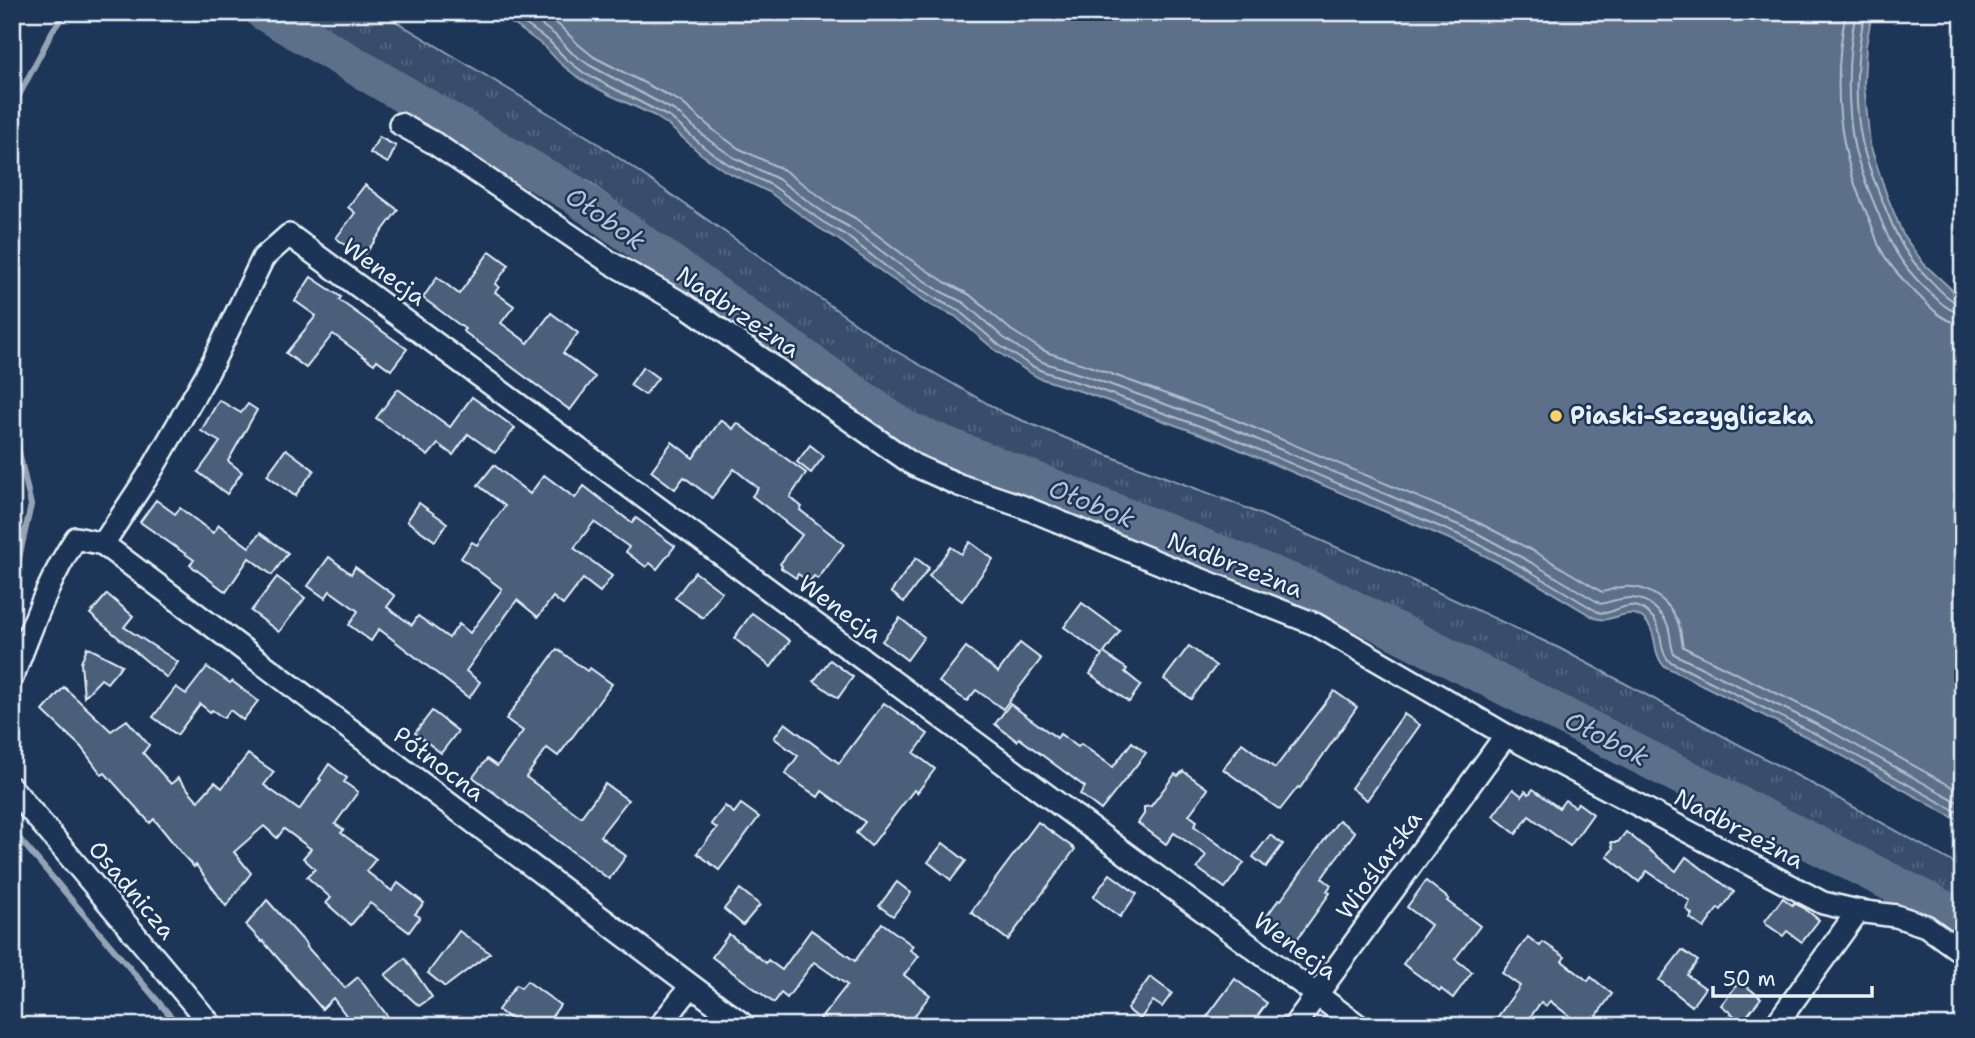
<svg xmlns="http://www.w3.org/2000/svg" width="1975" height="1038" viewBox="0 0 1975 1038" font-family="'Shantell Sans',sans-serif">
<style>
.grass{fill:url(#grass-tufts);stroke:#909fb2;stroke-width:2}
.water{fill:#5d7089;stroke:#95a4b5;stroke-width:2}
.lines{fill:none;stroke-linecap:round;stroke-linejoin:round}
.shore{stroke:#b0bdcc;stroke-width:2}
.stream{stroke:#95a4b5;stroke-width:6}
.river{stroke:#5d7089;stroke-width:38}
.building{fill:#495e7a;stroke:#e8f1f8;stroke-width:2}
.street-casing{stroke:#e8f1f8;stroke-width:26}
.street{stroke:#1d3557;stroke-width:21}
.poi-dot{fill:#ffd166;stroke:#1d3557;stroke-width:2.5}
.labels{text-anchor:middle;dominant-baseline:central;stroke-width:5;stroke-linejoin:round;paint-order:stroke}
.street-label{font-size:24px;fill:#e8f1f8;stroke:#1d3557}
.poi-label{font-size:24px;font-weight:bold;fill:#e8f1f8;stroke:#1d3557;text-anchor:start}
.water-label{font-size:26px;font-style:italic;fill:#b7c4d1;stroke:#1d3557}
</style>
<defs>
<pattern id="grass-tufts" width="24" height="20" patternUnits="userSpaceOnUse" patternTransform="scale(1.75)"><rect width="24" height="20" fill="#374d6c"/><path d="M3 7l-1-3M5 7V3M7 7l1-3M15 17l-1-3M17 17v-4M19 17l1-3" fill="none" stroke="#546782"/></pattern>
</defs>
<rect width="100%" height="100%" fill="#1d3557"/>
<filter id="ink" filterUnits="userSpaceOnUse"><feTurbulence type="fractalNoise" baseFrequency=".0143" numOctaves="2"/><feDisplacementMap in="SourceGraphic" scale="14" xChannelSelector="R" yChannelSelector="G"/><feConvolveMatrix kernelMatrix="1 2 1 2 8 2 1 2 1" color-interpolation-filters="sRGB"/></filter>
<g filter="url(#ink)">
<g class="grass">
<polygon points="292,12 380,12 593,140 894,350 1004,413 1122,461 1232,502 1396,573 1559,648 1807,781 1963,868 1963,907 1766,801 1548,692 1410,618 1336,584 1082,490 910,419 737,296 589,182 377,63"/>
<polygon points="1958,110 1963,115 1963,200 1958,190"/>
</g>
<path class="water" d="M490,12H1872L1866,46L1864,84L1870,145L1887,196L1903,235L1924,264L1963,300V823L1825,746L1664,666C1652,653 1658,635 1646,621C1629,603 1613,625 1595,618L1524,576L1468,547L1217,440L1083,392L1039,378L1027,371L995,350L955,316L933,306L889,277L839,240L819,228L769,192L725,171L701,154L667,124L653,115L608,94L580,79L561,64L545,47L515,25Z"/>
<g class="lines">
<g class="shore">
<path d="M505,12L518,19L549,41L566,59L584,73L671,118L705,148L728,164L773,186L823,222L844,234L893,272L936,299L959,311L999,345L1030,365L1042,371L1086,385L1219,433L1471,540L1528,570L1598,612C1616,618 1629,590 1654,619C1664,632 1658,649 1669,661L1828,740L1963,815"/>
<path d="M524,12L555,35L572,53L589,65L675,111L710,141L733,157L778,179L827,215L849,227L899,264L940,291L964,303L1004,338L1034,358L1045,363L1089,377L1223,425L1475,532L1532,563L1601,604C1620,599 1638,592 1655,608C1660,613 1666,619 1668,626C1671,635 1670,645 1674,654L1832,732L1963,805"/>
<path d="M542,12L561,27L579,45L594,57L681,102L717,133L738,148L784,170L833,206L855,218L905,256L945,282L970,295L1011,330L1039,348L1049,353L1092,367L1226,416L1479,523L1537,553L1602,592C1609,591 1616,587 1623,587C1646,585 1668,599 1677,620C1681,628 1681,638 1683,647L1837,723L1963,793"/>
<path d="M1846,12C1832,81 1837,152 1868,216C1872,225 1875,236 1879,246C1888,265 1904,281 1919,296C1931,308 1944,323 1963,324"/>
<path d="M1856,12C1849,46 1847,78 1850,113C1851,125 1852,138 1855,150C1861,173 1870,194 1879,215C1891,246 1900,263 1924,287C1935,297 1947,312 1963,313"/>
<path d="M1865,12C1856,55 1853,103 1863,146C1868,168 1878,190 1887,212C1899,242 1906,256 1929,279C1938,288 1950,303 1963,304"/>
</g>
<g class="stream">
<polyline points="12,109 53,30 66,12"/>
<polyline points="12,421 31,505 12,589"/>
<polyline points="12,830 179,1026"/>
</g>
<polyline class="river" points="264,12 573,194 904,429 1333,599 1963,919"/>
</g>
<g class="building">
<polygon points="379,137 396,146 388,163 370,153"/>
<polygon points="365,185 398,210 362,258 336,238 355,213 348,207"/>
<polygon points="490,251 509,265 495,284 499,287 495,292 514,306 501,323 528,343 551,313 578,333 563,353 595,377 570,410 463,331 465,329 423,298 437,277 459,294"/>
<polygon points="311,277 341,297 339,300 407,349 391,370 377,360 374,364 333,334 306,368 286,353 316,316 295,301"/>
<polygon points="643,367 658,378 645,395 630,385"/>
<polygon points="398,389 450,427 472,397 515,428 495,453 468,434 453,455 438,444 428,456 376,418"/>
<polygon points="219,400 241,413 248,404 257,410 228,461 242,472 227,494 198,472 220,442 201,431"/>
<polygon points="721,420 733,429 737,423 806,473 790,497 802,507 800,510 844,544 818,579 814,576 809,582 798,574 796,578 781,568 782,566 780,564 802,535 752,496 758,488 734,469 712,498 684,477 675,489 651,471 672,442 693,458"/>
<polygon points="810,445 824,456 811,473 797,462"/>
<polygon points="286,449 314,470 295,496 267,475"/>
<polygon points="494,465 530,494 544,475 575,498 584,486 632,523 636,518 675,546 657,569 650,563 646,567 626,552 629,547 594,522 574,548 612,576 600,592 583,579 563,605 553,597 538,617 517,600 466,671 480,682 469,698 379,629 371,641 349,625 358,611 330,591 325,598 308,586 329,557 351,574 355,567 395,596 387,607 412,625 418,616 449,638 459,624 470,633 502,589 461,558 472,542 477,545 505,506 478,485"/>
<polygon points="156,500 175,514 180,508 213,533 219,525 249,547 260,533 288,553 272,575 249,558 226,592 190,565 194,560 140,522"/>
<polygon points="419,503 447,523 435,541 407,521"/>
<polygon points="970,542 993,559 962,601 929,576 951,547 961,554"/>
<polygon points="916,558 929,568 904,602 891,592"/>
<polygon points="695,572 722,592 703,618 675,598"/>
<polygon points="277,577 305,598 279,632 251,611"/>
<polygon points="107,594 133,616 124,627 178,662 167,678 90,614"/>
<polygon points="1082,603 1120,631 1104,653 1127,669 1125,672 1141,685 1129,702 1090,674 1102,655 1064,627"/>
<polygon points="752,613 790,641 771,667 734,638"/>
<polygon points="900,618 924,637 907,660 882,641"/>
<polygon points="1020,643 1041,659 1003,709 976,690 967,701 939,682 966,647 998,672"/>
<polygon points="1189,646 1216,666 1191,699 1164,679"/>
<polygon points="87,647 122,665 107,683 101,679 84,697 81,663"/>
<polygon points="557,649 587,671 590,668 612,684 558,756 547,748 526,777 581,817 605,784 628,800 600,836 626,856 609,879 473,777 487,759 497,766 523,731 506,719"/>
<polygon points="830,660 853,677 838,698 814,681"/>
<polygon points="207,667 230,683 232,681 258,701 243,720 230,710 224,718 212,710 210,712 200,704 177,735 153,717 176,687 186,694"/>
<polygon points="64,687 111,731 127,720 149,745 143,753 171,784 178,778 198,801 215,782 222,788 248,754 274,772 264,785 299,810 321,780 319,779 329,764 347,778 344,782 358,792 335,824 344,830 341,833 376,859 366,871 392,891 398,883 424,903 415,914 420,917 409,932 370,903 351,925 326,903 331,898 307,877 315,869 303,858 311,849 284,829 277,838 264,826 234,852 251,873 226,906 196,865 194,867 183,855 154,819 150,823 105,773 102,775 81,747 43,711"/>
<polygon points="1334,691 1357,707 1300,788 1298,787 1280,810 1223,769 1242,743 1275,768"/>
<polygon points="884,703 928,734 914,753 935,769 917,793 914,790 871,846 856,833 865,822 822,791 818,797 785,774 798,756 774,738 785,723 839,763"/>
<polygon points="1010,704 1057,738 1060,734 1078,747 1081,744 1113,767 1132,742 1146,753 1101,810 1080,794 1085,787 1019,738 1017,741 995,724"/>
<polygon points="432,711 458,731 441,753 415,733"/>
<polygon points="1404,714 1420,725 1367,800 1351,788"/>
<polygon points="1183,771 1208,789 1189,815 1197,821 1194,826 1244,863 1225,888 1197,868 1206,855 1174,833 1166,844 1138,823 1144,814 1144,807 1151,806 1175,774 1178,776"/>
<polygon points="1513,789 1522,796 1525,791 1529,794 1533,789 1559,808 1565,800 1575,807 1578,803 1593,814 1570,846 1529,816 1516,834 1493,816"/>
<polygon points="741,804 759,817 719,870 697,853 717,828 711,824 725,806 734,813"/>
<polygon points="1339,820 1355,832 1322,878 1331,885 1327,891 1330,893 1293,945 1262,923 1279,899 1281,900"/>
<polygon points="1038,822 1075,849 1008,940 971,912"/>
<polygon points="1626,832 1676,871 1686,857 1734,892 1721,910 1718,908 1704,928 1690,918 1692,914 1686,909 1690,901 1647,871 1639,882 1607,856 1613,849 1611,842 1618,842"/>
<polygon points="1270,835 1283,844 1266,867 1253,857"/>
<polygon points="943,843 966,861 951,880 928,862"/>
<polygon points="1110,874 1137,894 1120,917 1093,897"/>
<polygon points="1426,881 1449,899 1447,901 1480,926 1455,959 1472,972 1453,998 1441,989 1440,991 1403,964 1431,925 1407,907"/>
<polygon points="897,882 911,893 893,916 879,906"/>
<polygon points="740,889 760,905 743,925 724,909"/>
<polygon points="1783,898 1792,905 1794,903 1804,908 1819,920 1802,942 1787,931 1783,936 1766,924 1765,921"/>
<polygon points="267,900 307,945 306,946 345,988 358,977 395,1026 354,1026 333,998 322,1009 263,941 262,942 246,925"/>
<polygon points="882,923 913,946 910,950 919,956 904,975 930,995 907,1026 815,1026 847,985 814,962 787,998 781,993 774,1003 712,957 729,934 766,963 768,960 782,970 811,930 855,961"/>
<polygon points="459,931 490,953 445,987 428,973"/>
<polygon points="1528,937 1540,946 1543,942 1565,957 1562,961 1588,981 1591,977 1612,994 1589,1026 1582,1026 1550,1001 1546,1006 1541,1002 1524,1026 1491,1026 1520,986 1502,973"/>
<polygon points="1682,950 1698,961 1687,975 1705,988 1692,1006 1659,980"/>
<polygon points="405,958 432,997 419,1006 385,975"/>
<polygon points="1150,977 1172,993 1162,1007 1153,1001 1140,1019 1127,1009"/>
<polygon points="1235,979 1267,1003 1250,1026 1200,1026"/>
<polygon points="527,981 560,1005 545,1026 520,1026 498,1010 516,985 521,988"/>
<polygon points="1740,981 1761,998 1742,1022 1721,1005"/>
</g>
<g class="lines">
<g class="street-casing">
<g id="street">
<polyline points="400,124 434,143 611,263 685,305 914,465 959,485 1021,506 1174,569 1315,624 1506,735 1823,903 1858,911 1896,916 1926,926 1963,953"/>
<polyline points="103,544 745,1026"/>
<path d="M12,678C31,630 48,580 76,538L103,544L151,471L208,372L263,258L289,235L1359,1026"/>
<polyline points="12,788 212,1026"/>
<polyline points="660,1026 691,986"/>
<polyline points="1294,1026 1506,735"/>
<polyline points="1775,1026 1858,911"/>
</g>
</g>
<use href="#street" class="street"/>
</g>
</g>
<circle class="poi-dot" cx="1556" cy="416" r="7"/>
<g class="labels">
<g class="street-label">
<text transform="translate(384 272) rotate(36)">Wenecja</text>
<text transform="translate(738 312) rotate(34)">Nadbrzeżna</text>
<text transform="translate(1235 565) rotate(21)">Nadbrzeżna</text>
<text transform="translate(840 609) rotate(36)">Wenecja</text>
<text transform="translate(439 764) rotate(37)">Północna</text>
<text transform="translate(1739 829) rotate(28)">Nadbrzeżna</text>
<text transform="translate(1379 865) rotate(-54)">Wioślarska</text>
<text transform="translate(132 890) rotate(50)">Osadnicza</text>
<text transform="translate(1295 946) rotate(36)">Wenecja</text>
</g>
<g class="poi-label">
<text x="1570" y="416">Piaski-Szczygliczka</text>
</g>
<g class="water-label">
<text transform="translate(606 218) rotate(35)">Ołobok</text>
<text transform="translate(1092 503) rotate(22)">Ołobok</text>
<text transform="translate(1607 738) rotate(27)">Ołobok</text>
</g>
</g>
<rect width="1975" height="1038" fill="none" stroke="#1d3557" stroke-width="42"/>
<rect x="21" y="21" width="1933" height="996" fill="none" stroke="#e8f1f8" stroke-width="2.5" filter="url(#ink)"/>
<path d="M1713 986v10h159v-10" fill="none" stroke="#e8f1f8" stroke-width="3.5"/>
<text x="1723" y="986" font-size="21" fill="#e8f1f8" stroke="#1d3557" stroke-width="5" paint-order="stroke">50 m</text>
</svg>
